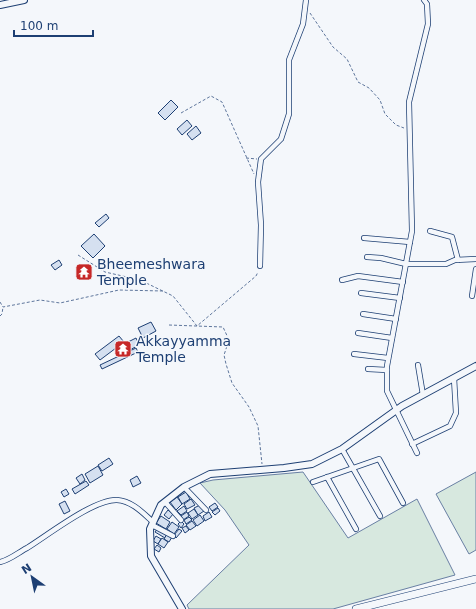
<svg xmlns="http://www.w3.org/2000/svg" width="476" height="609" viewBox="0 0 476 609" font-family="'DejaVu Sans',sans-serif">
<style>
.green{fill:#d7e8df;stroke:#687fa3}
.building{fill:#d5e0f0;stroke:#1d3f73}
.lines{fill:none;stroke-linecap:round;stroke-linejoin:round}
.minor-casing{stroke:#1d3f73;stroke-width:6}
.tertiary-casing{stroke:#1d3f73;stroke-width:8}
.secondary-casing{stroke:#1d3f73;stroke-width:8}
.path{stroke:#5e769c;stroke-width:1;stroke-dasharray:3 2;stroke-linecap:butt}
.minor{stroke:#f4f7fb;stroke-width:4.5}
.tertiary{stroke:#f4f7fb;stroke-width:6}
.secondary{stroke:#f4f7fb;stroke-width:7}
.labels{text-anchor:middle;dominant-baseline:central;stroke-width:3;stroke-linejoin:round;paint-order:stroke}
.poi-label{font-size:14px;fill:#1d3f73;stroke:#f4f7fb;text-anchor:start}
</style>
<rect width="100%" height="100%" fill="#f4f7fb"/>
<g class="green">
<polygon points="303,472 348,538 417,499 455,575 333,609 189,609 187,605 249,545 225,510 200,483 213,480"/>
<polygon points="476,472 476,550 469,554 436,494"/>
</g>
<g class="building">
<polygon points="171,100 178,107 165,120 158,113"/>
<polygon points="187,120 192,126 182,135 177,129"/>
<polygon points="196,126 201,133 192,140 187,134"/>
<polygon points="106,214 109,218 99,227 95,223"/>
<polygon points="94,234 105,246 93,258 81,246"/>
<polygon points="59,260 62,265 55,270 51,265"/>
<polygon points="151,322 156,331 143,338 138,328"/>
<polygon points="119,336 124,342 100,360 95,354"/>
<polygon points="136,338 139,345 128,351 124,344"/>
<polygon points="136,348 138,352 102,369 100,365"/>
<polygon points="109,458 113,464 102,471 98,465"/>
<polygon points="98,466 103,475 90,483 85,474"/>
<polygon points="82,474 85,480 80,484 76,478"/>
<polygon points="137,476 141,483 133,487 130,480"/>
<polygon points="86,481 89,485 75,494 72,489"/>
<polygon points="66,489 69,494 64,497 61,492"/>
<polygon points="186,492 190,499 182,504 178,497"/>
<polygon points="177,497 182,504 176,510 170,502"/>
<polygon points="191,499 195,505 187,509 184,504"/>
<polygon points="65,501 70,511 64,514 59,504"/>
<polygon points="215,503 218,507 212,511 209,507"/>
<polygon points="200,505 204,511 198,515 194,508"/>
<polygon points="184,506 187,511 181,515 177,511"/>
<polygon points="218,508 220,511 215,515 212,512"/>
<polygon points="194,509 198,515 192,519 188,513"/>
<polygon points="168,510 173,514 169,519 164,515"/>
<polygon points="187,512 189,516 183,520 181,516"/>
<polygon points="209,512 212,517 205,521 203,516"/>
<polygon points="200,515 204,521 197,526 193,520"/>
<polygon points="161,516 170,522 166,529 156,523"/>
<polygon points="189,517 192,520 186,524 184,520"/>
<polygon points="181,521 184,524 181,528 178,524"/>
<polygon points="192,521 196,526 190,530 186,525"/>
<polygon points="172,522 179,527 174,534 167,529"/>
<polygon points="186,526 189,530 185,533 182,528"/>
<polygon points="158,528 167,534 165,538 155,532"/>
<polygon points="179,529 182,531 176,538 174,535"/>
<polygon points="167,534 172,537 169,542 164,539"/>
<polygon points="156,536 161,539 158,544 153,541"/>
<polygon points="162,538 168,542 164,548 158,544"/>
<polygon points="157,545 161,548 159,552 154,549"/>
</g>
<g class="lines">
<g class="minor-casing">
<g id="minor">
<polyline points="430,231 452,237 458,260"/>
<polyline points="364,238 410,242"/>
<polyline points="367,257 381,258 406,264 446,264 455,260 476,259"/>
<polyline points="260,266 261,225 258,182 261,159 281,139 289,114 289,60 303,24 306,0"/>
<polyline points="342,280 358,276 403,282"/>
<polyline points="361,293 400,298"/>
<polyline points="472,296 476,269"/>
<polyline points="363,314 396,319"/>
<polyline points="358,333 392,338"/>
<polyline points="354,354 388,358"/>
<polyline points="418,365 423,395"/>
<polyline points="368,369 387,370"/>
<polyline points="412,444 450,426 456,413 454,378"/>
<polyline points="342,449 380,516"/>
<polyline points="417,453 387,391 387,366 412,231 409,102 428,24 427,4 424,0"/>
<polyline points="327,477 356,529"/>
<polyline points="313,482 379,459 403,503"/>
<polyline points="184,487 206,510"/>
<polyline points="165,502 181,520"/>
<polyline points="152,525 173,536"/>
<path d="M0,562C10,560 19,552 27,548C48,535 94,499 117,500C132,501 143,513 153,522"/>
</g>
</g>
<g class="tertiary-casing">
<g id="tertiary">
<polyline points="0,5 24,0"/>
<polyline points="182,609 151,556 150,529 161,505 184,487 210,474 284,468 312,464 342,449 402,406 476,366"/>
</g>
</g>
<g class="secondary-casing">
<polyline id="secondary" points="356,609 476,579"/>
</g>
<g class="path">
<polyline points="310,13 333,47 347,59 358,82 369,88 380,100 385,114 396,125 404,128"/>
<polyline points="181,113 211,96 222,102 254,174"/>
<polyline points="246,158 257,159"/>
<polyline points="78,255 105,272 140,280 173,296 197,326 256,276 258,272"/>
<polyline points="0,302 3,307 40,300 60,303 119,290 163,291"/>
<polyline points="0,316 2,314 3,307"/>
<polyline points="169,325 223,327 229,340 224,355 226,364 232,383 249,407 258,426 262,464"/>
</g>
<use href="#minor" class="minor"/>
<use href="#tertiary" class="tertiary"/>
<use href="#secondary" class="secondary"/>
</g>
<defs>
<g id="temple-square" transform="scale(0.9)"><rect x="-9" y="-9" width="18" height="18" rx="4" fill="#c62828" stroke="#f4f7fb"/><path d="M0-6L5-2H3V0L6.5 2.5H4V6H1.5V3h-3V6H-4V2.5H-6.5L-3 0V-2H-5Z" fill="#fff"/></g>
</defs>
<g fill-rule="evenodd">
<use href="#temple-square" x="84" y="272"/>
<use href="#temple-square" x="123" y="349"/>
</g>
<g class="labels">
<g class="poi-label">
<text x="97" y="264">Bheemeshwara<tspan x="97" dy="16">Temple</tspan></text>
<text x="136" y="341">Akkayyamma<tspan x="136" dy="16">Temple</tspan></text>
</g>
</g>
<g transform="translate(32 577) rotate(327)" stroke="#f4f7fb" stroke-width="3" paint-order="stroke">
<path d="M0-3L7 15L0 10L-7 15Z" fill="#1d3f73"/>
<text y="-6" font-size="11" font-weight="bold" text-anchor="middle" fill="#1d3f73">N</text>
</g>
<path d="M14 30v6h79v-6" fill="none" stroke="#1d3f73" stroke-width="2"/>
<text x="20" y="30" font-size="12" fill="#1d3f73" stroke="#f4f7fb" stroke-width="3" paint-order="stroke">100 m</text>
</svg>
